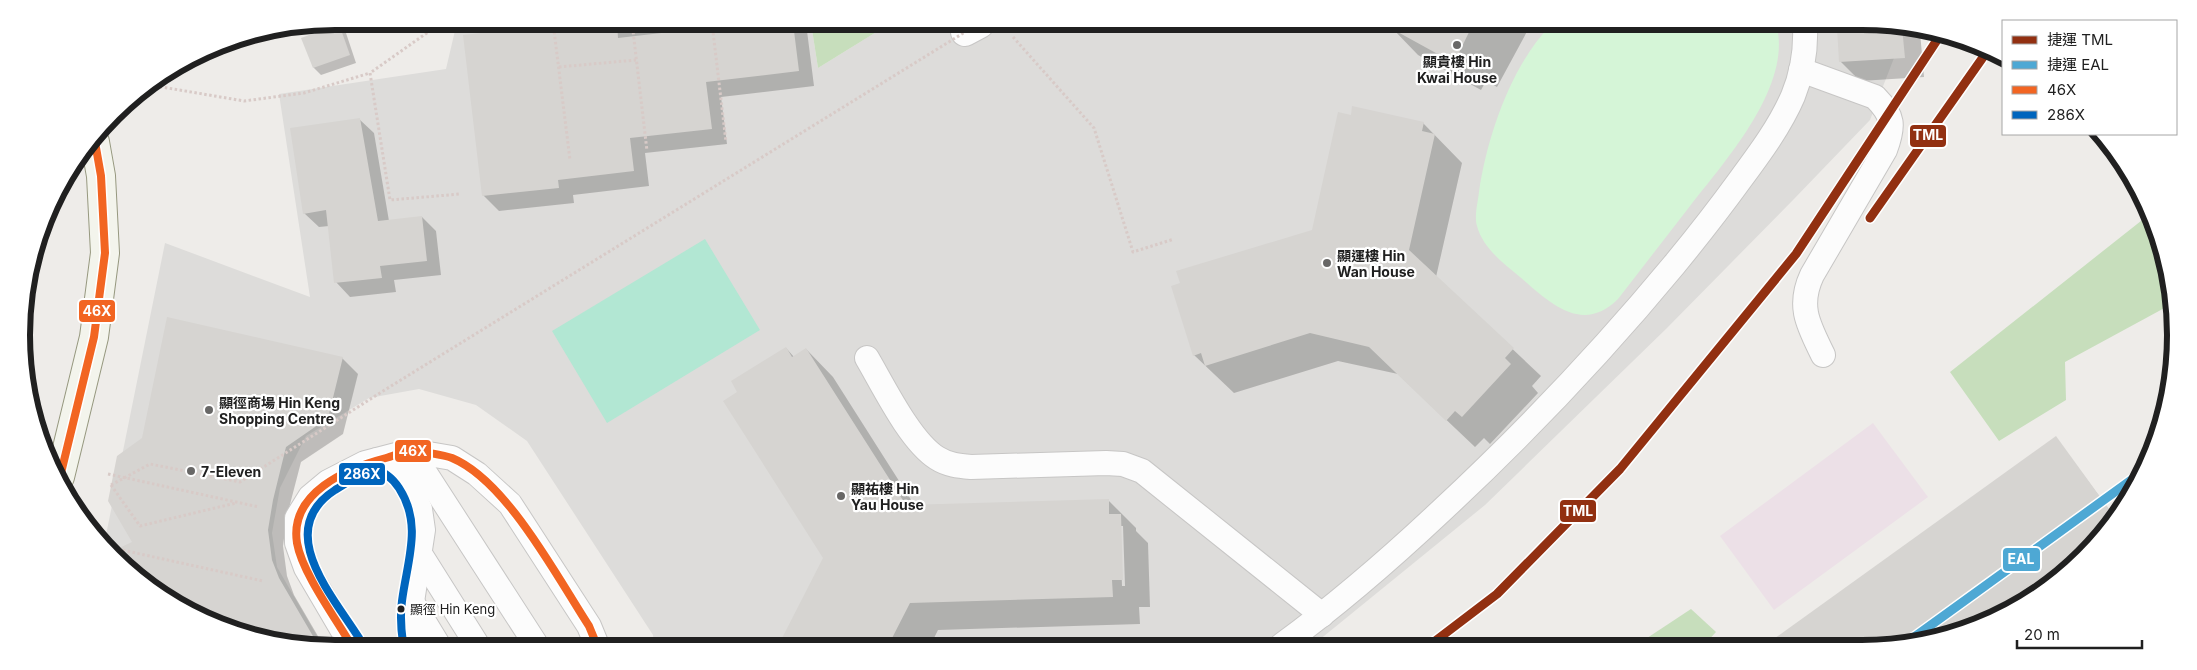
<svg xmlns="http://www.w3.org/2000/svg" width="2197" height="670" viewBox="0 0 2197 670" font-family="Inter,'Noto Sans TC',sans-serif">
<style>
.residential{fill:#dddcda}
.industrial{fill:#ece0e7}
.forest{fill:#c7debc}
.park{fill:#d5f5d7}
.pitch{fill:#b2e7d3}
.shadow{fill:#0003;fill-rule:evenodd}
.building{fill:#d6d4d1}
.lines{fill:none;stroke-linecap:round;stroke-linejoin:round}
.lane-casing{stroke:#c7c6c5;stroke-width:26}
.street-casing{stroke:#c7c6c5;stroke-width:30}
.secondary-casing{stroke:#96987f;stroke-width:30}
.path{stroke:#d8cac7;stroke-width:3;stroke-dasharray:2.5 2.5;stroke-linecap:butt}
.lane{stroke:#fcfcfc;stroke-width:24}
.street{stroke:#fcfcfc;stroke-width:28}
.secondary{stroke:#f3f4ec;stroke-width:28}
.path-bridge{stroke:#d8cac7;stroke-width:3;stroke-dasharray:2.5 2.5;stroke-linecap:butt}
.bus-1-casing{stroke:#fff;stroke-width:11}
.bus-2-casing{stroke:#fff;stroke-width:11}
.bus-1{stroke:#f26522;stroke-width:8}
.bus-2{stroke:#0065bd;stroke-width:8}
.metro-1-casing{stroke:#fff;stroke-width:12}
.metro-2-casing{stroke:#fff;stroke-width:12}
.metro-1{stroke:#923011;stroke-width:9}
.metro-2{stroke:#4ea8d4;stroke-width:9}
.poi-dot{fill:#686766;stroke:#fff;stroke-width:2}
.bus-dot{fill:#202020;stroke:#fff;stroke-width:2}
.labels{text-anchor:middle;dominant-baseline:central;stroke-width:4.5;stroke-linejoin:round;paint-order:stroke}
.bus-label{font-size:13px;fill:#202020;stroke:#fff;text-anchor:start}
.poi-label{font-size:14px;font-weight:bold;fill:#202020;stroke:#fff;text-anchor:start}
.rim{fill:none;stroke:#202020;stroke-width:6}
.line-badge{stroke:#fff;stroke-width:2}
.badge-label{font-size:14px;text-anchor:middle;font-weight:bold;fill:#fff}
</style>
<rect width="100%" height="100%" fill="#eeece9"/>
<polygon class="residential" points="457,22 811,23 818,68 891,23 1906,27 1870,120 1794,199 1667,328 1485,505 1313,645 654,643 653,635 527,441 476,405 419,389 369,398 306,436 280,488 272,533 277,567 321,643 274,643 161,596 105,540 165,243 310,297 279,94 446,69"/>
<polygon class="industrial" points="1873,423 1928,497 1774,610 1720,536"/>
<g class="forest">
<polygon points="811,23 891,23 818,68"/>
<polygon points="2146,217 2170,274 2170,305 2065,362 2066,400 1999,441 1950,372"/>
<polygon points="1691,609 1716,632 1703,646 1635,646"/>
</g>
<path class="park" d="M1550,26L1777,27C1791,88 1725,161 1690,206C1666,237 1642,268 1618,299C1582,335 1549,302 1520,277C1503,263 1483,248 1477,226C1474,216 1478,202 1479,192C1487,137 1511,66 1550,26Z"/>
<polygon class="pitch" points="705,239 760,330 607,423 552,331"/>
<g class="shadow">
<polygon points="563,22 806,23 814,86 721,97 727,144 645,153 649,186 573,195 574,203 499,211 483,195 564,25"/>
<polygon points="1392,25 1530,26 1497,87 1486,81 1481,90 1418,55 1391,27"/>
<polygon points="338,26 346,33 356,63 321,75 314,68 303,39"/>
<polygon points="1838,27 1918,27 1920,32 1924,77 1860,81 1840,61"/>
<polygon points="359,119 374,133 389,221 422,217 436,231 441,275 394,280 396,292 350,297 336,282 329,226 319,227 304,213"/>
<polygon points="1423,123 1462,163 1436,277 1541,376 1532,386 1538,393 1490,444 1484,438 1475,447 1398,374 1338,361 1234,393 1194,355 1313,231"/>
<path d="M786,348L794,357L806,349L833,377L915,506L1108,500L1136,528V531L1148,543L1150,607H1139L1140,624L938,630L931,644H781L825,558L739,392ZM1120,526H1123L1125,586H1122Z"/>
<polygon points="342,358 358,374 343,434 301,462 287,516 283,546 287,576 294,595 322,643 274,643 161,596 116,551 134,542"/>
<polygon points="2056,438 2114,516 2069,571 1982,625 1903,646 1766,646"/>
</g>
<g class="building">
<polygon points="563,22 617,22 618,38 748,23 793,23 799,71 706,82 712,129 630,138 634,171 558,180 559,188 482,196 463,35 563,24"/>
<polygon points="339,24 350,55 313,68 301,38"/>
<polygon points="1385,25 1445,26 1472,26 1454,63"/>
<polygon points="1837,27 1902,27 1905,58 1839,62"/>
<polygon points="1352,106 1424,122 1422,131 1435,134 1409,250 1514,348 1505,358 1511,364 1462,417 1455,411 1446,421 1369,347 1310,333 1205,366 1201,353 1193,356 1171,286 1180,283 1176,271 1312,230 1338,112 1351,115"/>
<polygon points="360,118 378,221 422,216 427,261 380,266 382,278 334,283 326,210 303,214 290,128"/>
<polygon points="167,317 343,357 328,418 286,447 273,500 268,530 272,560 279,578 317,643 274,643 161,596 115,550 132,542 108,501 117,456 142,438"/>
<polygon points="786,347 792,357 806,348 906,505 1109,499 1109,514 1121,514 1123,580 1112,580 1113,597 910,603 889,644 779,644 823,558 723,401 737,392 731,381"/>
<polygon points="2056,436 2114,516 2069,571 1982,625 1903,646 1764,646"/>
</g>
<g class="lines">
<g class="lane-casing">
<g id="lane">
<path d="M1801,70L1875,97C1894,116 1894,126 1885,150L1812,275C1797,307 1809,326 1823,355"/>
<path d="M867,358C884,387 910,441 937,458C948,465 959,466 971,467L1106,463L1123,464L1142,471L1322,615"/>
<polyline points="411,451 535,643"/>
<polyline points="377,460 394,468 409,484 420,509 423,530 412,602 410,626 413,643"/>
<polyline points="420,554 476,643"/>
<polyline points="412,602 437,643"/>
<polyline points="350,643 306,568 297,543 297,518 310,497 328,482 365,463 411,451 452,458 477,474 510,504 589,626 596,643"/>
<path d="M1282,645C1338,604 1390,559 1440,512C1524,434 1602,352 1674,265C1697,237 1719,209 1740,180C1760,153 1780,126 1793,96C1802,74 1806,50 1805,27"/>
</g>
</g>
<g class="street-casing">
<polyline id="street" points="965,32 980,24"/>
</g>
<g class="secondary-casing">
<polyline id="secondary" points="60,477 94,337 105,253 101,176 95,142"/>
</g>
<g class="path">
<polyline points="449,22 441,23 370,73 390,200 460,194"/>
<polyline points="553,22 570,160"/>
<polyline points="632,22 647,151"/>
<polyline points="712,23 726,142"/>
<polyline points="632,26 667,23"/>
<polyline points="1013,37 1094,128 1133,252 1174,239"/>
<polyline points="559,67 636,60"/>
<polyline points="150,85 244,101 304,93 370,73"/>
<polyline points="108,474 259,507"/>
<polyline points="111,485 140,526 236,503"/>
<polyline points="113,548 263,581"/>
</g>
<use href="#lane" class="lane"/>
<use href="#street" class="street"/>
<use href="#secondary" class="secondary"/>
<polyline class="path-bridge" points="111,485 150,464 240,482 383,391 965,32"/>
<g class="bus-1-casing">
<g id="bus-1">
<polyline points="60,477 94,337 105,253 101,176 95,142"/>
<path d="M350,643C334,616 302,572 297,543C289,493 347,468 386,458C394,456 403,451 411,451C420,451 444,455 452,458C507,481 557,577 589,626L596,643"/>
</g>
</g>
<g class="bus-2-casing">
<path id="bus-2" d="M359,638C332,595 273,530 335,490C347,483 361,472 375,470C386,472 393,479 399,488C423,525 407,561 402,601C400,615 401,629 403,643"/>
</g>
<use href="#bus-1" class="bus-1"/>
<use href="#bus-2" class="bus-2"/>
<g class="metro-1-casing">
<g id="metro-1">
<polyline points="1870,218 1986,53"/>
<polyline points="1430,645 1497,594 1620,469 1796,254 1941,34"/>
</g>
</g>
<g class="metro-2-casing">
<polyline id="metro-2" points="1902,646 2141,473"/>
</g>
<use href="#metro-1" class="metro-1"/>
<use href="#metro-2" class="metro-2"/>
</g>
<g class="poi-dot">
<circle cx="1457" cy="45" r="5"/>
<circle cx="1327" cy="263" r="5"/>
<circle cx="209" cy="410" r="5"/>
<circle cx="191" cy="471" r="5"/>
<circle cx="841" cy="496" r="5"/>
</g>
<circle class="bus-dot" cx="401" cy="609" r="4.5"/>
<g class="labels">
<g class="bus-label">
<text x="410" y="609">顯徑 Hin Keng</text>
</g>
<g class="poi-label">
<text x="1457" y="61" text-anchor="middle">顯貴樓 Hin<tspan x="1457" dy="16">Kwai House</tspan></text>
<text x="1337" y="255">顯運樓 Hin<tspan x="1337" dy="16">Wan House</tspan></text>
<text x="219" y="402">顯徑商場 Hin Keng<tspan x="219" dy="16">Shopping Centre</tspan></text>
<text x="201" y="471">7-Eleven</text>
<text x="851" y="488">顯祐樓 Hin<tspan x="851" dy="16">Yau House</tspan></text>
</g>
</g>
<path d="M0 0H2197V670H0ZM335 30H1862A305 305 0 0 1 2167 335V335A305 305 0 0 1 1862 640H335A305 305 0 0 1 30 335V335A305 305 0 0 1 335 30Z" fill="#fff" fill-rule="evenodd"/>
<path class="rim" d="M335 30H1862A305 305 0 0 1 2167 335V335A305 305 0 0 1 1862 640H335A305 305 0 0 1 30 335V335A305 305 0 0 1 335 30Z"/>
<g class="line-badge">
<rect x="1909" y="124" width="38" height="24" rx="5" fill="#923011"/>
<rect x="78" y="299" width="38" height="24" rx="5" fill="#f26522"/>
<rect x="394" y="439" width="38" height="24" rx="5" fill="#f26522"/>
<rect x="338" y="462" width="48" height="24" rx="5" fill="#0065bd"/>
<rect x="1559" y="499" width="38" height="24" rx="5" fill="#923011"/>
<rect x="2002" y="547" width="39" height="25" rx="5" fill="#4ea8d4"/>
</g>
<g class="badge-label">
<text x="1928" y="140">TML</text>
<text x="97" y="316">46X</text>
<text x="413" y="456">46X</text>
<text x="362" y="479">286X</text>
<text x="1578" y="516">TML</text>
<text x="2021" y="564">EAL</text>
</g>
<rect x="2002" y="20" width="175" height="115" fill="#ffffff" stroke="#a6a6a6"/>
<rect x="2012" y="36" width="25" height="8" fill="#923011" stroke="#a6a6a6"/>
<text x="2047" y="45" font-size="15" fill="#202020">捷運 TML</text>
<rect x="2012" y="61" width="25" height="8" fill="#4ea8d4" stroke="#a6a6a6"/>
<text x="2047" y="70" font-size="15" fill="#202020">捷運 EAL</text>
<rect x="2012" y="86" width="25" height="8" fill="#f26522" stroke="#a6a6a6"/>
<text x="2047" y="95" font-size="15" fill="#202020">46X</text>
<rect x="2012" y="111" width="25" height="8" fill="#0065bd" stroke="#a6a6a6"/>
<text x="2047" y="120" font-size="15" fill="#202020">286X</text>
<path d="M2017 640v8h125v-8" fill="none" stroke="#202020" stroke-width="2.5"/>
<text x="2024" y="640" font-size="15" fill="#202020" stroke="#ffffff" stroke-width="4" paint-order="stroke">20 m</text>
</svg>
